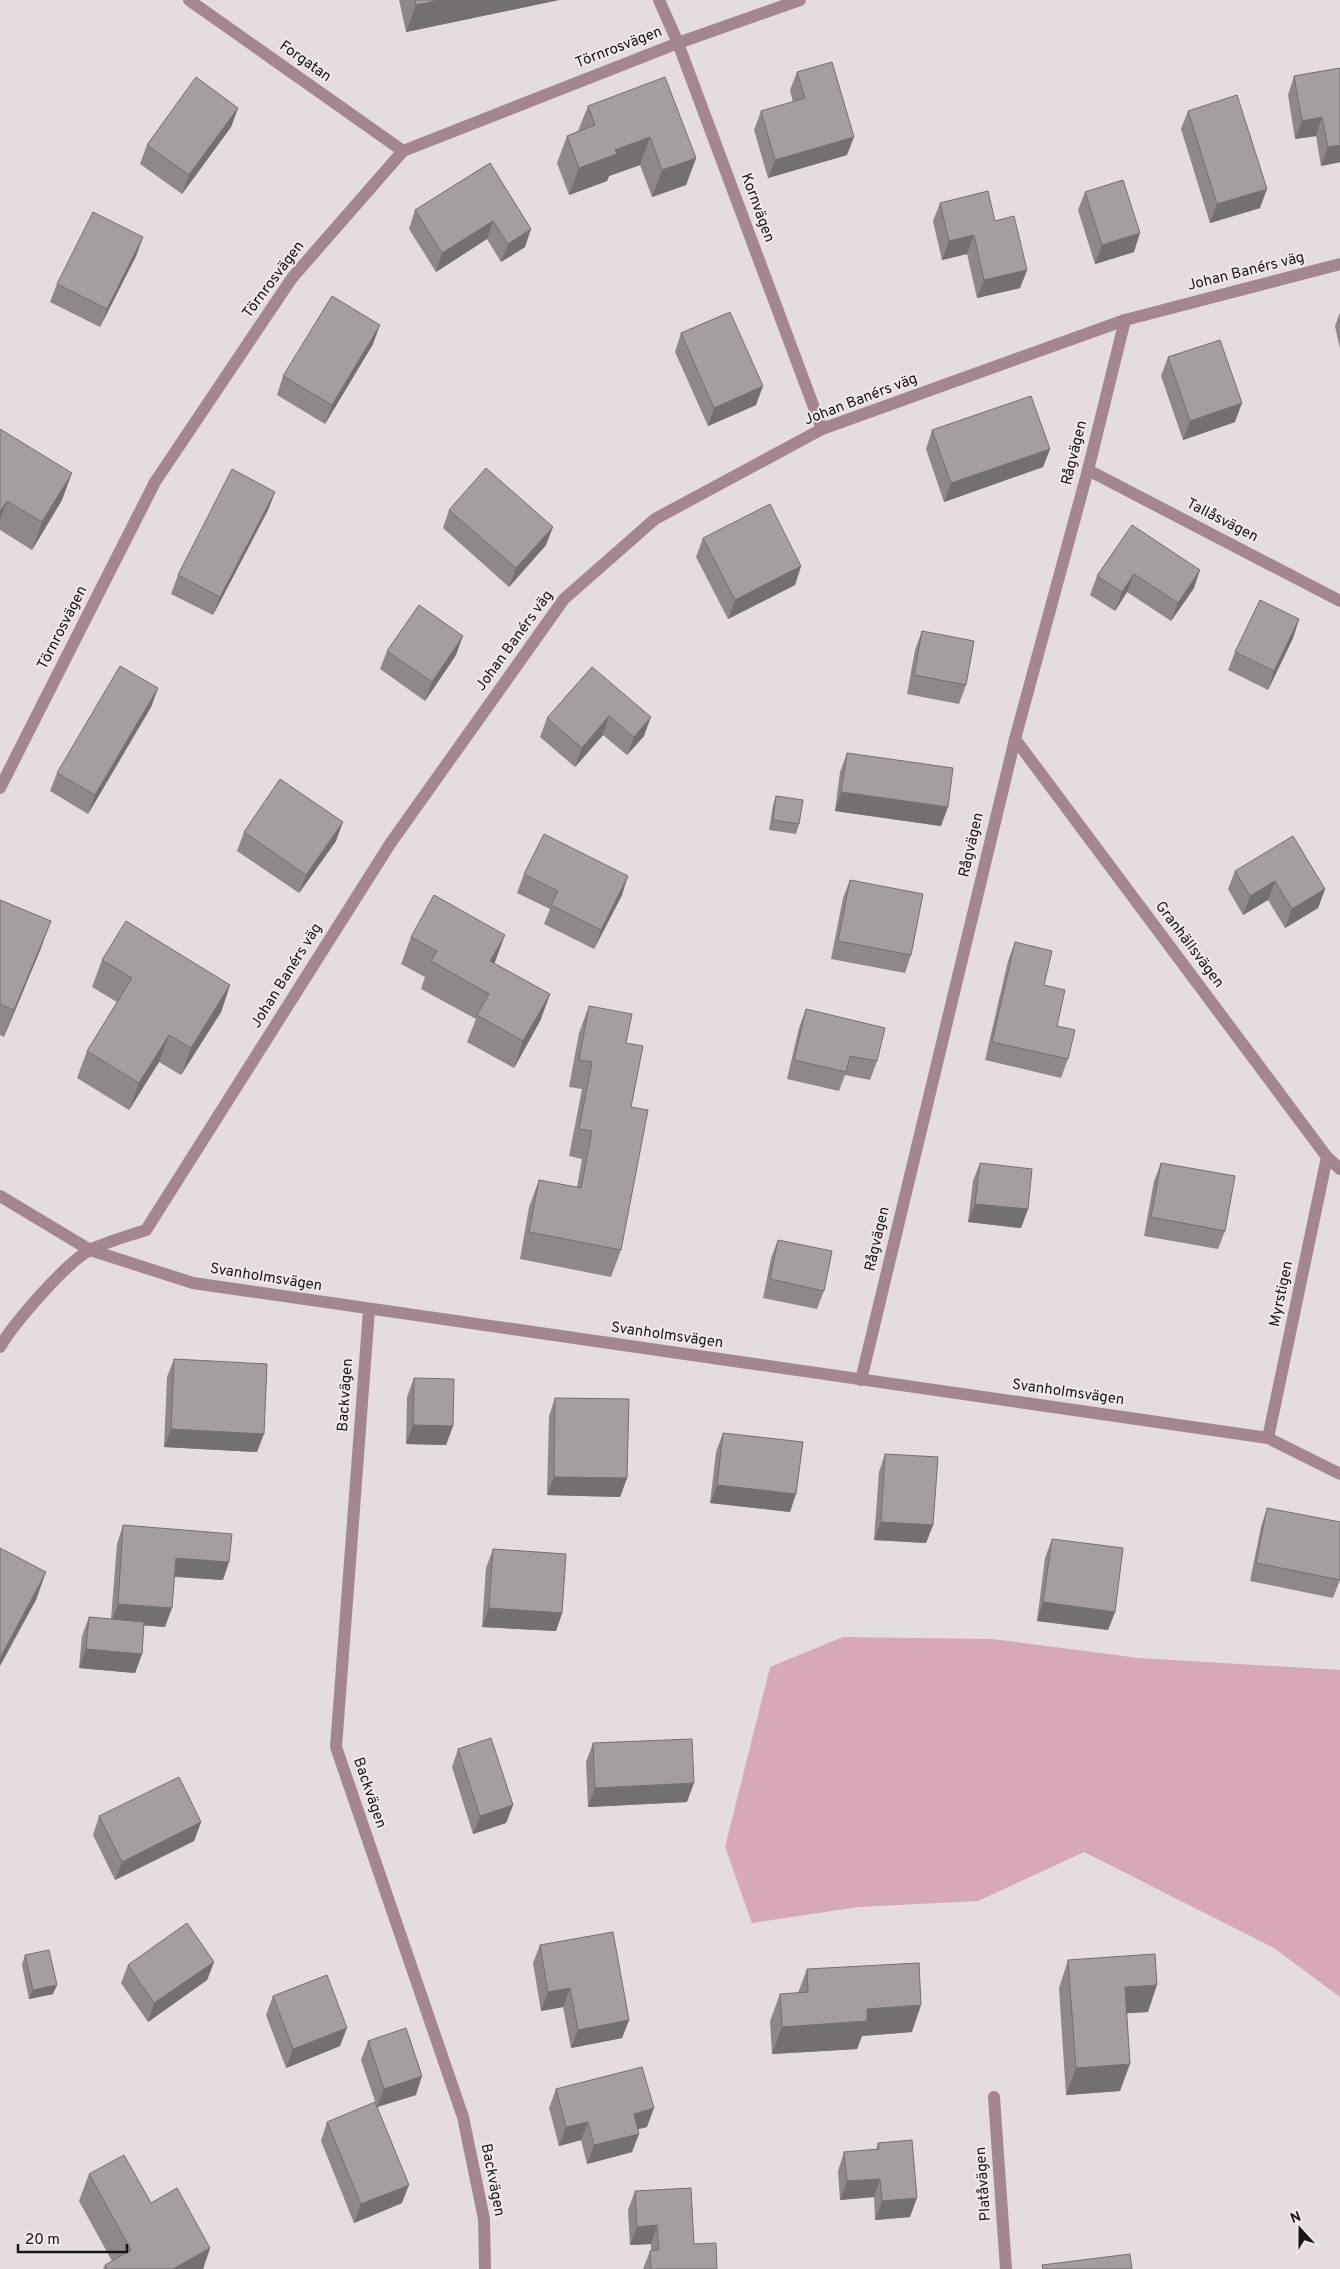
<svg xmlns="http://www.w3.org/2000/svg" width="1340" height="2269" viewBox="0 0 1340 2269" font-family="Overpass,sans-serif">
<style>
.green{fill:#d7a9b6}
.lines{fill:none;stroke-linecap:round;stroke-linejoin:round}
.minor{stroke:#a3868e;stroke-width:12}
.wall{fill:#8e888a}
.shaded-wall{fill:#746f70}
.building{fill:#a59ea0;stroke:#746f70}
.labels{text-anchor:middle;dominant-baseline:central;stroke-width:4;stroke-linejoin:round;paint-order:stroke}
.street-label{font-size:15px;fill:#181516;stroke:#f1e9eb}
</style>
<rect width="100%" height="100%" fill="#e4dcde"/>
<polygon class="green" points="843,1637 992,1639 1139,1658 1340,1670 1340,1997 1274,1948 1084,1852 978,1901 858,1907 752,1923 725,1847 770,1667"/>
<g class="lines">
<g class="minor">
<polyline points="189,0 403,151"/>
<polyline points="659,0 678,43 822,429"/>
<polyline points="1088,470 1340,601"/>
<polyline points="1015,739 1327,1157 1340,1169"/>
<polyline points="0,788 155,482 292,278 403,151 678,43 800,0"/>
<polyline points="0,1196 90,1250 193,1283 1268,1438 1340,1474"/>
<polyline points="369,1310 336,1747 463,2117 484,2219 485,2269"/>
<path d="M0,1347C13,1324 69,1259 92,1249C109,1241 128,1236 146,1230L390,844L564,599L655,519L822,429L1125,320L1340,264"/>
<polyline points="861,1380 1015,739 1088,470 1125,320"/>
<polyline points="1268,1438 1327,1157"/>
<polyline points="994,2097 1006,2269"/>
</g>
</g>
<g class="wall">
<polygon points="399,0 559,0 406,32"/>
<polygon points="1340,68 1340,162 1321,166 1316,136 1295,139 1288,95 1294,76"/>
<polygon points="797,72 847,155 768,178 754,130 761,111 793,102 790,90"/>
<polygon points="588,106 696,158 686,185 652,197 640,165 609,176 607,181 569,195 557,163 567,136 578,131"/>
<polygon points="238,108 231,127 182,194 140,164 147,145"/>
<polygon points="1188,111 1260,208 1210,223 1181,129"/>
<polygon points="490,163 525,247 501,262 487,239 436,272 409,229 415,210"/>
<polygon points="1085,192 1134,252 1095,264 1078,210"/>
<polygon points="940,203 995,221 1027,270 1020,288 977,298 967,254 942,260 933,221"/>
<polygon points="143,237 136,256 100,327 50,302 57,284"/>
<polygon points="1340,312 1340,349 1335,326"/>
<polygon points="681,333 756,405 708,426 675,352"/>
<polygon points="373,344 325,424 277,395 283,376"/>
<polygon points="1168,357 1235,422 1183,440 1161,376"/>
<polygon points="0,429 62,500 32,550 0,530"/>
<polygon points="932,430 1050,449 1043,467 944,502 926,449"/>
<polygon points="275,492 268,510 213,615 171,594 178,575"/>
<polygon points="449,510 546,545 509,587 443,528"/>
<polygon points="1132,525 1194,588 1171,621 1127,592 1115,611 1090,595 1097,576"/>
<polygon points="703,538 801,566 795,585 728,619 696,557"/>
<polygon points="1299,619 1293,638 1268,690 1228,670 1235,652"/>
<polygon points="922,631 966,685 959,704 907,694 915,650"/>
<polygon points="387,651 456,655 425,701 380,669"/>
<polygon points="592,667 644,736 627,755 603,735 575,767 540,737 547,718"/>
<polygon points="158,688 151,707 88,814 50,791 57,773"/>
<polygon points="847,753 941,826 835,811 840,772"/>
<polygon points="776,796 799,824 796,834 769,830 773,805"/>
<polygon points="244,832 336,841 299,893 237,851"/>
<polygon points="1235,871 1325,889 1318,908 1285,928 1268,900 1243,915 1228,889"/>
<polygon points="524,874 622,895 594,949 544,924 550,909 517,893"/>
<polygon points="850,880 911,955 905,973 831,959 843,898"/>
<polygon points="0,900 41,948 4,1037 0,1035"/>
<polygon points="411,937 494,963 550,994 540,1021 514,1068 467,1042 476,1019 421,989 425,977 401,964"/>
<polygon points="1015,942 1044,985 1068,1059 1061,1078 985,1060 1008,961"/>
<polygon points="102,960 230,985 221,1012 181,1075 159,1062 129,1110 77,1078 87,1051 117,1002 92,987"/>
<polygon points="589,1006 626,1043 631,1107 621,1250 611,1277 520,1259 529,1207 539,1180 577,1187 582,1159 569,1156 582,1089 569,1087 579,1033"/>
<polygon points="806,1009 877,1061 870,1080 845,1075 839,1091 787,1079 799,1028"/>
<polygon points="980,1163 1028,1209 1021,1228 968,1222 973,1181"/>
<polygon points="1161,1163 1225,1231 1218,1249 1144,1236 1154,1181"/>
<polygon points="778,1240 824,1291 817,1309 763,1298 771,1258"/>
<polygon points="174,1359 257,1452 164,1447 167,1377"/>
<polygon points="414,1378 453,1426 446,1445 406,1444 407,1397"/>
<polygon points="555,1398 627,1478 620,1497 547,1495 549,1416"/>
<polygon points="723,1433 790,1512 710,1503 716,1452"/>
<polygon points="885,1454 933,1525 926,1543 874,1540 879,1472"/>
<polygon points="1267,1508 1340,1580 1333,1598 1250,1581 1261,1527"/>
<polygon points="123,1525 223,1580 174,1577 165,1627 144,1625 142,1654 135,1673 79,1668 82,1636 89,1617 111,1619 117,1544"/>
<polygon points="1052,1539 1115,1612 1108,1630 1037,1621 1045,1558"/>
<polygon points="493,1549 562,1613 556,1631 482,1627 486,1568"/>
<polygon points="593,1743 687,1802 588,1807 586,1762"/>
<polygon points="458,1749 513,1805 506,1823 473,1834 452,1767"/>
<polygon points="99,1816 201,1822 194,1841 115,1880 93,1835"/>
<polygon points="540,1945 629,2020 622,2038 571,2048 563,2007 541,2011 533,1963"/>
<polygon points="25,1955 53,1994 29,1999 22,1965"/>
<polygon points="1068,1960 1148,2012 1127,2013 1120,2091 1066,2095 1059,1988"/>
<polygon points="214,1962 207,1980 148,2022 121,1983 128,1965"/>
<polygon points="807,1969 912,2032 862,2036 857,2049 772,2054 770,2021 780,1994 798,1993"/>
<polygon points="273,1996 340,2046 286,2068 266,2015"/>
<polygon points="368,2041 416,2095 377,2107 361,2060"/>
<polygon points="556,2089 647,2127 638,2129 632,2152 587,2164 581,2140 559,2146 549,2108"/>
<polygon points="327,2122 402,2203 354,2223 321,2141"/>
<polygon points="878,2143 910,2217 875,2220 874,2197 840,2200 838,2171 844,2152 876,2150"/>
<polygon points="89,2174 151,2203 210,2248 203,2269 103,2269 105,2265 112,2261 79,2201"/>
<polygon points="635,2191 694,2244 717,2269 643,2269 650,2251 651,2251 651,2244 630,2245 628,2210"/>
</g>
<g class="shaded-wall">
<polygon points="440,0 559,0 406,32 416,5"/>
<polygon points="238,108 231,127 182,194 189,175"/>
<polygon points="1322,117 1316,136 1295,139 1302,121"/>
<polygon points="650,137 640,165 609,176 607,181 569,195 579,168 615,150"/>
<polygon points="854,137 847,155 768,178 775,160"/>
<polygon points="1340,145 1340,162 1321,166 1328,147"/>
<polygon points="696,158 686,185 652,197 662,170"/>
<polygon points="1267,189 1260,208 1210,223 1217,204"/>
<polygon points="493,221 487,239 436,272 442,253"/>
<polygon points="531,229 525,247 501,262 508,244"/>
<polygon points="1140,233 1134,252 1095,264 1102,245"/>
<polygon points="974,235 967,254 942,260 949,241"/>
<polygon points="143,237 136,256 100,327 107,309"/>
<polygon points="1027,270 1020,288 977,298 984,280"/>
<polygon points="380,325 373,344 325,424 332,405"/>
<polygon points="763,386 756,405 708,426 714,408"/>
<polygon points="1242,403 1235,422 1183,440 1190,421"/>
<polygon points="1050,449 1043,467 944,502 951,483"/>
<polygon points="72,473 62,500 32,550 42,522"/>
<polygon points="275,492 268,510 213,615 220,597"/>
<polygon points="7,501 0,520 0,512"/>
<polygon points="553,527 546,545 509,587 516,568"/>
<polygon points="801,566 795,585 728,619 735,600"/>
<polygon points="1200,570 1194,588 1171,621 1178,603"/>
<polygon points="1134,574 1127,592 1115,611 1122,592"/>
<polygon points="1299,619 1293,638 1268,690 1274,671"/>
<polygon points="463,636 456,655 425,701 432,682"/>
<polygon points="158,688 151,707 88,814 95,795"/>
<polygon points="609,716 603,735 575,767 582,748"/>
<polygon points="651,717 644,736 627,755 634,737"/>
<polygon points="841,792 948,807 941,826 835,811"/>
<polygon points="343,822 336,841 299,893 306,875"/>
<polygon points="628,876 622,895 594,949 601,930"/>
<polygon points="1275,881 1268,900 1243,915 1250,896"/>
<polygon points="1325,889 1318,908 1285,928 1292,909"/>
<polygon points="51,921 41,948 4,1037 14,1010"/>
<polygon points="505,935 495,962 480,988 490,961"/>
<polygon points="230,985 221,1012 181,1075 191,1048"/>
<polygon points="550,994 540,1021 514,1068 523,1041"/>
<polygon points="169,1035 159,1062 129,1110 139,1083"/>
<polygon points="975,1204 1028,1209 1021,1228 968,1222"/>
<polygon points="413,1425 453,1426 446,1445 406,1444"/>
<polygon points="171,1429 264,1434 257,1452 164,1447"/>
<polygon points="554,1477 627,1478 620,1497 547,1495"/>
<polygon points="717,1485 796,1494 790,1512 710,1503"/>
<polygon points="881,1522 933,1525 926,1543 874,1540"/>
<polygon points="176,1558 229,1562 223,1580 169,1576"/>
<polygon points="46,1572 36,1600 0,1666 0,1658"/>
<polygon points="1043,1602 1115,1612 1108,1630 1037,1621"/>
<polygon points="118,1604 172,1608 165,1627 111,1623"/>
<polygon points="489,1608 562,1613 556,1631 482,1627"/>
<polygon points="86,1649 142,1654 135,1673 79,1668"/>
<polygon points="694,1783 687,1802 588,1807 595,1788"/>
<polygon points="513,1805 506,1823 473,1834 480,1816"/>
<polygon points="201,1822 194,1841 115,1880 122,1862"/>
<polygon points="214,1962 207,1980 148,2022 154,2003"/>
<polygon points="57,1985 53,1994 29,1999 33,1990"/>
<polygon points="1157,1985 1148,2012 1115,2014 1125,1987"/>
<polygon points="570,1988 563,2007 541,2011 548,1992"/>
<polygon points="921,2005 912,2032 862,2036 857,2049 772,2054 782,2027 867,2009"/>
<polygon points="629,2020 622,2038 571,2048 578,2030"/>
<polygon points="347,2028 340,2046 286,2068 293,2049"/>
<polygon points="1130,2064 1120,2091 1066,2095 1076,2068"/>
<polygon points="422,2076 416,2095 377,2107 384,2089"/>
<polygon points="654,2108 647,2127 627,2132 634,2114"/>
<polygon points="588,2122 581,2140 559,2146 566,2127"/>
<polygon points="639,2134 632,2152 587,2164 594,2145"/>
<polygon points="880,2179 874,2197 840,2200 847,2181"/>
<polygon points="409,2185 402,2203 354,2223 361,2204"/>
<polygon points="917,2198 910,2217 875,2220 882,2201"/>
<polygon points="657,2225 651,2244 630,2245 637,2227"/>
<polygon points="210,2248 203,2269 173,2269"/>
</g>
<g class="building">
<polygon points="415,0 440,0 416,5"/>
<polygon points="832,62 854,137 775,160 761,111 805,98 797,72"/>
<polygon points="1340,68 1340,145 1328,147 1322,117 1302,121 1294,76"/>
<polygon points="196,77 238,108 189,175 147,145"/>
<polygon points="665,77 696,158 662,170 650,137 615,150 617,154 579,168 567,136 595,125 588,106"/>
<polygon points="1237,95 1267,189 1217,204 1188,111"/>
<polygon points="490,163 531,229 508,244 493,221 442,253 415,210"/>
<polygon points="1123,180 1140,233 1102,245 1085,192"/>
<polygon points="988,191 995,221 1014,216 1027,270 984,280 974,235 949,241 940,203"/>
<polygon points="93,212 143,237 107,309 57,284"/>
<polygon points="332,296 380,325 332,405 283,376"/>
<polygon points="730,312 763,386 714,408 681,333"/>
<polygon points="1220,340 1242,403 1190,421 1168,357"/>
<polygon points="1031,396 1050,449 951,483 932,430"/>
<polygon points="0,429 72,473 42,522 7,501 0,512"/>
<polygon points="486,468 553,527 516,568 449,510"/>
<polygon points="232,469 275,492 220,597 178,575"/>
<polygon points="770,504 801,566 735,600 703,538"/>
<polygon points="1132,525 1200,570 1178,603 1134,574 1122,592 1097,576"/>
<polygon points="1260,600 1299,619 1274,671 1235,652"/>
<polygon points="419,605 463,636 432,682 387,651"/>
<polygon points="922,631 974,641 966,685 914,675"/>
<polygon points="120,666 158,688 95,795 57,773"/>
<polygon points="592,667 651,717 634,737 609,716 582,748 547,718"/>
<polygon points="847,753 953,768 948,807 841,792"/>
<polygon points="280,779 343,822 306,875 244,832"/>
<polygon points="776,796 803,800 799,824 773,820"/>
<polygon points="544,834 628,876 601,930 551,905 558,891 524,874"/>
<polygon points="1293,836 1325,889 1292,909 1275,881 1250,896 1235,871"/>
<polygon points="850,880 923,894 911,955 838,941"/>
<polygon points="434,895 505,935 490,961 550,994 523,1041 477,1015 489,994 431,961 437,951 411,937"/>
<polygon points="0,900 51,921 14,1010 0,1004"/>
<polygon points="126,921 230,985 191,1048 169,1035 139,1083 87,1051 132,978 102,960"/>
<polygon points="1015,942 1052,951 1044,985 1065,990 1057,1026 1075,1030 1068,1059 992,1042"/>
<polygon points="589,1006 632,1014 626,1043 643,1046 631,1107 648,1110 621,1250 529,1232 539,1180 581,1188 592,1131 579,1129 592,1062 579,1060"/>
<polygon points="806,1009 885,1028 877,1061 850,1056 846,1072 794,1060"/>
<polygon points="980,1163 1032,1169 1028,1209 975,1204"/>
<polygon points="1161,1163 1235,1176 1225,1231 1151,1217"/>
<polygon points="778,1240 832,1251 824,1291 770,1279"/>
<polygon points="174,1359 267,1364 264,1434 171,1429"/>
<polygon points="414,1378 454,1379 453,1426 413,1425"/>
<polygon points="555,1398 629,1399 627,1478 554,1477"/>
<polygon points="723,1433 803,1442 796,1494 717,1485"/>
<polygon points="885,1454 938,1457 933,1525 881,1522"/>
<polygon points="1267,1508 1340,1522 1340,1580 1256,1563"/>
<polygon points="123,1525 232,1534 229,1562 176,1558 172,1608 118,1604"/>
<polygon points="1052,1539 1123,1548 1115,1612 1043,1602"/>
<polygon points="0,1548 46,1572 0,1658"/>
<polygon points="493,1549 566,1554 562,1613 489,1608"/>
<polygon points="89,1617 144,1622 142,1654 86,1649"/>
<polygon points="491,1738 513,1805 480,1816 458,1749"/>
<polygon points="692,1739 694,1783 595,1788 593,1743"/>
<polygon points="179,1777 201,1822 122,1862 99,1816"/>
<polygon points="187,1923 214,1962 154,2003 128,1965"/>
<polygon points="613,1932 629,2020 578,2030 570,1988 548,1992 540,1945"/>
<polygon points="49,1950 57,1985 33,1990 25,1955"/>
<polygon points="1155,1954 1157,1985 1125,1987 1130,2064 1076,2068 1068,1960"/>
<polygon points="919,1963 921,2005 867,2009 867,2021 782,2027 780,1994 808,1992 807,1969"/>
<polygon points="327,1975 347,2028 293,2049 273,1996"/>
<polygon points="406,2028 422,2076 384,2089 368,2041"/>
<polygon points="642,2067 654,2108 634,2114 639,2134 594,2145 588,2122 566,2127 556,2089"/>
<polygon points="375,2102 409,2185 361,2204 327,2122"/>
<polygon points="912,2140 917,2198 882,2201 880,2179 847,2181 844,2152 879,2149 878,2143"/>
<polygon points="124,2155 151,2203 177,2188 210,2248 173,2269 107,2269 105,2265 131,2250 89,2174"/>
<polygon points="691,2188 694,2244 716,2243 717,2269 651,2269 650,2251 659,2250 657,2225 637,2227 635,2191"/>
<polygon points="1130,2254 1132,2269 1043,2269 1042,2265"/>
</g>
<g class="labels">
<g class="street-label">
<text transform="translate(619 48) rotate(-21)">Törnrosvägen</text>
<text transform="translate(305 62) rotate(35)">Forgatan</text>
<text transform="translate(757 208) rotate(70)">Kornvägen</text>
<text transform="translate(1246 272) rotate(-14)">Johan Banérs väg</text>
<text transform="translate(274 280) rotate(-53)">Törnrosvägen</text>
<text transform="translate(861 400) rotate(-21)">Johan Banérs väg</text>
<text transform="translate(1075 453) rotate(-76)">Rågvägen</text>
<text transform="translate(1222 521) rotate(27)">Tallåsvägen</text>
<text transform="translate(63 628) rotate(-63)">Törnrosvägen</text>
<text transform="translate(515 641) rotate(-54)">Johan Banérs väg</text>
<text transform="translate(972 845) rotate(-77)">Rågvägen</text>
<text transform="translate(1189 945) rotate(53)">Granhällsvägen</text>
<text transform="translate(287 976) rotate(-58)">Johan Banérs väg</text>
<text transform="translate(878 1239) rotate(-77)">Rågvägen</text>
<text transform="translate(266 1278) rotate(9)">Svanholmsvägen</text>
<text transform="translate(1282 1294) rotate(-78)">Myrstigen</text>
<text transform="translate(667 1336) rotate(8)">Svanholmsvägen</text>
<text transform="translate(1068 1393) rotate(8)">Svanholmsvägen</text>
<text transform="translate(346 1395) rotate(-86)">Backvägen</text>
<text transform="translate(369 1793) rotate(71)">Backvägen</text>
<text transform="translate(492 2180) rotate(79)">Backvägen</text>
<text transform="translate(984 2184) rotate(-94)">Platåvägen</text>
</g>
</g>
<g transform="translate(1300 2229) rotate(339)" stroke="#f1e9eb" stroke-width="4" paint-order="stroke">
<path d="M0-4L9 19L0 12L-9 19Z" fill="#181516"/>
<text y="-8" font-size="14" font-weight="bold" text-anchor="middle" fill="#181516">N</text>
</g>
<path d="M18 2244v8h109v-8" fill="none" stroke="#181516" stroke-width="2.5"/>
<text x="25" y="2244" font-size="15" fill="#181516" stroke="#f1e9eb" stroke-width="4" paint-order="stroke">20 m</text>
</svg>
